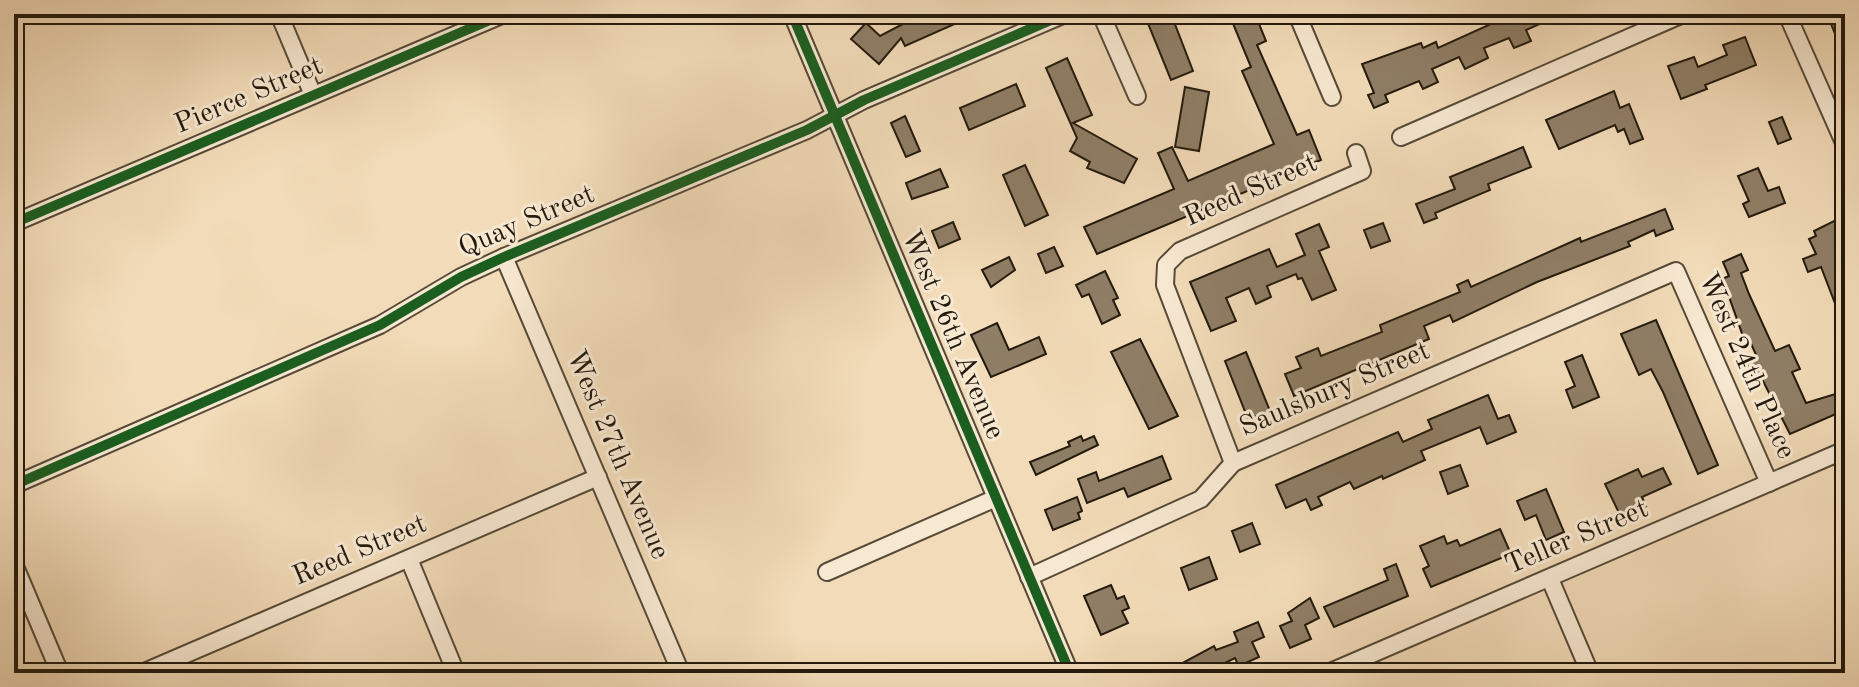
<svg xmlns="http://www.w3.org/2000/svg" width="1859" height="687" viewBox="0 0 1859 687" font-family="'Old Standard TT',serif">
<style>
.building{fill:#8f7e66;stroke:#231a0e;stroke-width:2}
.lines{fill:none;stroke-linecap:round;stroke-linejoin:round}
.minor-casing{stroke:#574a38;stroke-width:20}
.minor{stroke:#f7e8d1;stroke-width:16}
.cycleway-casing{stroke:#f7e8d1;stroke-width:15}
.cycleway{stroke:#1b5e20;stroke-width:10}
.labels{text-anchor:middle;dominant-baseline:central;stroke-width:6;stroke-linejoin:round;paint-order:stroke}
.street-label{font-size:28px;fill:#231a0e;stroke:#f7e8d1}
</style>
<rect width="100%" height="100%" fill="#f2dbb8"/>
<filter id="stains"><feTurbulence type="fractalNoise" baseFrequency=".0025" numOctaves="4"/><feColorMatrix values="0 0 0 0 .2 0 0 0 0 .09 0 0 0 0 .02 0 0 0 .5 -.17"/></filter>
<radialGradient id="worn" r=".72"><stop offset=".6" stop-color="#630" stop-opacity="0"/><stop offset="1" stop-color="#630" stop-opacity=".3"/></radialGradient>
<g class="building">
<polygon points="922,14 977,14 905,46 901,38 879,64 851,39 866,23 880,36"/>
<polygon points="1164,14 1171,14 1193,71 1171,80 1147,21"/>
<polygon points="1229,14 1255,14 1266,41 1257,45 1297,135 1309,130 1321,160 1097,254 1084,227 1174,189 1158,153 1172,147 1188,181 1274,144 1242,71 1251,67"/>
<polygon points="1501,14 1562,14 1526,30 1531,41 1514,48 1509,38 1484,48 1488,58 1465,69 1459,57 1432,69 1438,82 1423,89 1419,81 1385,95 1388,102 1374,108 1368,95 1374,93 1362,64 1421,43 1423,48 1436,42 1438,48 1491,24 1489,20"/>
<polygon points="1827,14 1845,14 1845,56 1844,56"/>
<polygon points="1745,37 1756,65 1705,85 1707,89 1681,99 1668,66 1694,57 1698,67 1727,55 1723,45"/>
<polygon points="1067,58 1092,115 1073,123 1137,159 1124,183 1087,168 1090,162 1070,151 1077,138 1046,68"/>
<polygon points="1016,84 1025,106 969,130 960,108"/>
<polygon points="1185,87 1209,92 1199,151 1175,147"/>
<polygon points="1614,91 1620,108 1629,104 1643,139 1630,144 1624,129 1618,132 1615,125 1559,149 1546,120"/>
<polygon points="905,116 920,151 906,157 891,123"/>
<polygon points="1782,117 1791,139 1778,144 1769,122"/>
<polygon points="1523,147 1531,167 1488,184 1490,190 1435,213 1437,218 1424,223 1416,204 1455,189 1450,177"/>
<polygon points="1025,165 1048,215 1025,226 1003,175"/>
<polygon points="1758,168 1768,191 1779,187 1785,203 1749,217 1743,204 1749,201 1738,176"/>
<polygon points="940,169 948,187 912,199 906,183"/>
<polygon points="1665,209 1673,229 1656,236 1654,230 1628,242 1630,246 1537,282 1453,322 1450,315 1424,326 1429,339 1294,396 1285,374 1301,368 1296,357 1318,348 1321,356 1382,332 1380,325 1460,292 1457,285 1468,280 1471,287 1580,238 1581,242"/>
<polygon points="1836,220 1845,241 1845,247 1838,251 1845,270 1845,302 1836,306 1821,267 1808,272 1803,259 1816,254 1809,239 1816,236 1814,231"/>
<polygon points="953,222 960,239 939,248 932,231"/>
<polygon points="1383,223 1390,241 1371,248 1364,230"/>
<polygon points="1319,224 1329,247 1319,251 1336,290 1312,300 1302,278 1298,279 1296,274 1267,286 1271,297 1256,304 1249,288 1226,298 1236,321 1211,331 1190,282 1269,249 1277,267 1305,255 1296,234"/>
<polygon points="1054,247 1063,266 1046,273 1038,254"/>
<polygon points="1741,254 1748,270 1741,273 1749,294 1775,351 1789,345 1800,369 1792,372 1806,403 1845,391 1845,410 1790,434 1762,379 1755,382 1747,364 1758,359 1748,337 1744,339 1728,294 1724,296 1718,281 1729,276 1723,262"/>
<polygon points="1009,257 1015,270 991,287 982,270"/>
<polygon points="1105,271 1118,298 1113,300 1120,315 1102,324 1089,294 1082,297 1076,285"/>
<polygon points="1656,320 1718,465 1698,474 1663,392 1651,369 1639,375 1621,334"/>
<polygon points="997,323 1009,350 1039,337 1046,354 991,377 971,335"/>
<polygon points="1140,339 1178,416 1149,429 1111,352"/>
<polygon points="1246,352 1270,411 1248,419 1225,361"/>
<polygon points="1582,355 1599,397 1573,408 1566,390 1575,386 1565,362"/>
<polygon points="1488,395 1498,419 1509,415 1516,432 1487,444 1480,427 1421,451 1425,460 1383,479 1382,476 1354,489 1350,482 1318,497 1322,505 1311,510 1306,499 1286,508 1276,485 1398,432 1403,442 1432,429 1428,420"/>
<polygon points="1081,436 1083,441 1094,436 1098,445 1036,475 1030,462 1070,446 1068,442"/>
<polygon points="1162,456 1171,479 1128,497 1124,488 1087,503 1078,479 1096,472 1099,481"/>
<polygon points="1460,465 1468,486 1448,494 1440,472"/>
<polygon points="1663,468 1671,484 1642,497 1646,506 1621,517 1605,484 1638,469 1642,477"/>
<polygon points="1546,489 1564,532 1546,540 1536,515 1525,520 1517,501"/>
<polygon points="1077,497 1082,511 1078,513 1080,519 1053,530 1045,510"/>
<polygon points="1252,523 1260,544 1240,552 1232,531"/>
<polygon points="1500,529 1511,554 1431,587 1423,569 1429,566 1420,546 1444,536 1447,544 1457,540 1460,546"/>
<polygon points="1209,557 1217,579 1189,590 1181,568"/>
<polygon points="1396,564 1408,596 1334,627 1324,607 1388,580 1384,569"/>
<polygon points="1111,585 1117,599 1124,596 1129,608 1122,611 1128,623 1101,635 1084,596"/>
<polygon points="1310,598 1319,618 1305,625 1311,639 1290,648 1280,626 1292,621 1288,613"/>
<polygon points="1258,622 1264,637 1252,642 1259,657 1239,666 1235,658 1204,673 1164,673 1214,646 1216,650 1238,642 1234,632"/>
</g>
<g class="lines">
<g class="minor-casing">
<g id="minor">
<polyline points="279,14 313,95"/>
<polyline points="792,14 1070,673"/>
<polyline points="1101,14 1137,96"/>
<polyline points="1297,14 1332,97"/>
<polyline points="1787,14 1845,145"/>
<polyline points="1401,137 1683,14"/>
<polyline points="14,223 504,14"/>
<polyline points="504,257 681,673"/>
<polyline points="1233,463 1165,285 1166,265 1180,251 1362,171 1356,153"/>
<polyline points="14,485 380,325 461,277 504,257 807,130 864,100 1065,14"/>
<polyline points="409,559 456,673"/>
<polyline points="14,564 60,673"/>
<polyline points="827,572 996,498"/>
<polyline points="1029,577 1201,499 1233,463 1676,271 1769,483"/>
<polyline points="1550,579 1590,673"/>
<polyline points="142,673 598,477"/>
<polyline points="1328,673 1845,450"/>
</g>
</g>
<use href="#minor" class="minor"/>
<g class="cycleway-casing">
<g id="cycleway">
<polyline points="792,14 1070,673"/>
<polyline points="14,223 504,14"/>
<polyline points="14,485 380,325 461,277 504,257 807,130 864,100 1065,14"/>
</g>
</g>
<use href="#cycleway" class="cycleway"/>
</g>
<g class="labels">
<g class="street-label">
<text transform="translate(249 96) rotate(-23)">Pierce Street</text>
<text transform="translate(1251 191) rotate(-24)">Reed Street</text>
<text transform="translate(527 222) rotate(-23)">Quay Street</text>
<text transform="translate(952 335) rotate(67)">West 26th Avenue</text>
<text transform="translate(1746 366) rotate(66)">West 24th Place</text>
<text transform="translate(1335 390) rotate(-23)">Saulsbury Street</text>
<text transform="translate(617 455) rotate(67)">West 27th Avenue</text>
<text transform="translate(1577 538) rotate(-23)">Teller Street</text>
<text transform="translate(360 551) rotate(-23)">Reed Street</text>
</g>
</g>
<rect width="1859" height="687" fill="none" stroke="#f2dbb8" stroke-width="48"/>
<rect x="16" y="16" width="1827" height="655" fill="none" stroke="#231a0e" stroke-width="4"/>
<rect x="24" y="24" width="1811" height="639" fill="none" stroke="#231a0e" stroke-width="2"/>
<rect width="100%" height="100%" filter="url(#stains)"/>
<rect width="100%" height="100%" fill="url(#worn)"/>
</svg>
